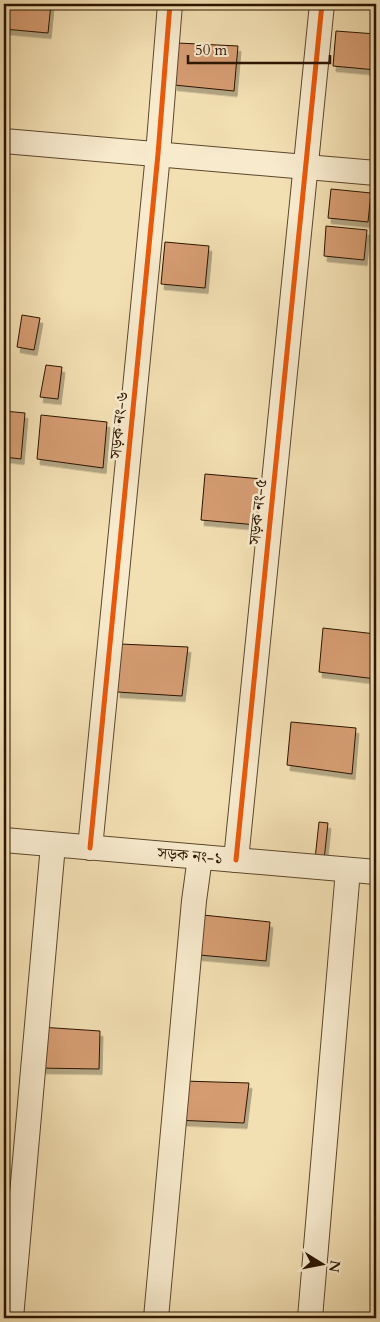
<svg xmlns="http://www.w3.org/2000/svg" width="380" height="1322" viewBox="0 0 380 1322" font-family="Cardo,'Noto Serif Bengali',serif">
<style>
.building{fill:#d59c72;stroke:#2b1400;filter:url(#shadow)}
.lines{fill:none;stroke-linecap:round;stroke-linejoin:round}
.minor-casing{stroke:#5d472c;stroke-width:26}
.minor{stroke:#f7eacd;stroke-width:24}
.cycleway-casing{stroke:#f7eacd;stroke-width:8}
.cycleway{stroke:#e8590c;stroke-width:5}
.labels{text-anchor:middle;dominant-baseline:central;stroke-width:5;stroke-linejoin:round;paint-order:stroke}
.street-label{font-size:16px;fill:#2b1400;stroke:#f7eacd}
</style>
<defs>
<filter id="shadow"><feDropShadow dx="3" dy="5.5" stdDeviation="0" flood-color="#0004"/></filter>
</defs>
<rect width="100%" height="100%" fill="#f2dfb2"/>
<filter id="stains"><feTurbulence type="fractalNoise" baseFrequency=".004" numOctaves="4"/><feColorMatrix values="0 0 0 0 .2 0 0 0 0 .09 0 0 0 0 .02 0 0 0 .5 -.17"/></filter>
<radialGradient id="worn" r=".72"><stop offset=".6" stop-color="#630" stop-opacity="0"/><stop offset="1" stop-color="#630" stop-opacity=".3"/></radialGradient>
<g class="building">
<polygon points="4,4 51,4 48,33 4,29"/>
<polygon points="336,31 376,34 376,70 333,66"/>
<polygon points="178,43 238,46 234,91 174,85"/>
<polygon points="331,189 371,193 368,222 328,218"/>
<polygon points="326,226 367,230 364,260 324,256"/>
<polygon points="165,242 209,246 205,288 161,284"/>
<polygon points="22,315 40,318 34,350 17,347"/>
<polygon points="46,365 62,367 58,399 40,397"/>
<polygon points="4,411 25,413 21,459 4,457"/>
<polygon points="41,415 107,422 103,468 37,459"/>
<polygon points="205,474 262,479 257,525 201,520"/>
<polygon points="323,628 376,634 376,679 319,672"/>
<polygon points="120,644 188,647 182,696 117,692"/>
<polygon points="291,722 356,728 352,774 287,765"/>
<polygon points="319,822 328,823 324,860 315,859"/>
<polygon points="203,915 270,922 266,961 199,955"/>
<polygon points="40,1027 100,1031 99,1069 37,1068"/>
<polygon points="183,1081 249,1083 244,1123 175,1120"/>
</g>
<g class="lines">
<g class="minor-casing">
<g id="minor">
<polyline points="4,141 376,173"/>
<polyline points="4,840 376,872"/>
<polyline points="90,848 158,154 170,4"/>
<polyline points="236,860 322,4"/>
<polyline points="11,1318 53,845"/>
<polyline points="156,1318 194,901 200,857"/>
<polyline points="310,1318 348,870"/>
</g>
</g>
<use href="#minor" class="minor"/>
<g class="cycleway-casing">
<g id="cycleway">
<polyline points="90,848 158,154 170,4"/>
<polyline points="236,860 322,4"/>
</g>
</g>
<use href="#cycleway" class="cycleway"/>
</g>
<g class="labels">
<g class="street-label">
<text transform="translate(119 425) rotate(-84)">সড়ক নং-৬</text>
<text transform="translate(258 512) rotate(-84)">সড়ক নং-৫</text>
<text transform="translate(190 856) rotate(5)">সড়ক নং-১</text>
</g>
</g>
<rect width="380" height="1322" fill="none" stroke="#f2dfb2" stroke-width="20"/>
<rect x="5" y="5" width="370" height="1312" fill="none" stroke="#2b1400" stroke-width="2.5"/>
<rect x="10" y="10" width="360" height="1302" fill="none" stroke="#2b1400"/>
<g transform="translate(322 1264) rotate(100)" stroke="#f7eacd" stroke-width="4" paint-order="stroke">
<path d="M0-4L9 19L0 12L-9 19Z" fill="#2b1400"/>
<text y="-8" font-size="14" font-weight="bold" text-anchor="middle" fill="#2b1400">N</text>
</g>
<path d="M188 55v8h142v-8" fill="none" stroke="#2b1400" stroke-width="2.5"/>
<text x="195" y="55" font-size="15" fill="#2b1400" stroke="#f7eacd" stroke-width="4" paint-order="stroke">50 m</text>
<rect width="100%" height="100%" filter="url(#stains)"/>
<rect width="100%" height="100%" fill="url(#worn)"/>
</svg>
